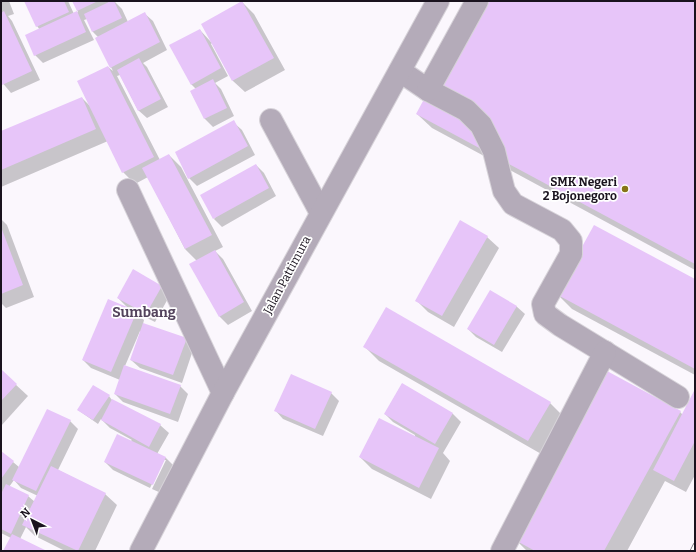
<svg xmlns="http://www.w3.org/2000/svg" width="696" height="552" viewBox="0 0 696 552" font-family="Bitter,serif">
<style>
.shadow{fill:#0003;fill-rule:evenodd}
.building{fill:#e7c5f9}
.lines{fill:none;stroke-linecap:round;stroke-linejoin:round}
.minor-casing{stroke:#d7d3d9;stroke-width:24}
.minor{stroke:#b4abb9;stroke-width:22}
.rail-casing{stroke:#6d6770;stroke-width:4.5}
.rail{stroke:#fff;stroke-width:3;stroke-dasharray:9;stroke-linecap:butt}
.poi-dot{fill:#867518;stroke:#fff;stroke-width:1.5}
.labels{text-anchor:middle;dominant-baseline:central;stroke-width:3.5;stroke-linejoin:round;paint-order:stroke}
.poi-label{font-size:12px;font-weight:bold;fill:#1a131e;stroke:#fff;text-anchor:end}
.street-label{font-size:12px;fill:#1a131e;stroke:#fff}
.quarter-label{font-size:14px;font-weight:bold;fill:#53435c;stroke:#fff}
</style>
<rect width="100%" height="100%" fill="#fbf7fd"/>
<g class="shadow">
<polygon points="1,1 9,1 14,14 8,16 12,21 40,80 11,93 1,81"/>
<polygon points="25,1 68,1 74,14 78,12 73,1 108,1 109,3 114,1 122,9 128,22 144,13 153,21 167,50 143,63 147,67 168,107 147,118 138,110 120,75 117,76 160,160 169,155 181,167 223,247 215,251 223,259 252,311 228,325 220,317 197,261 185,249 148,177 135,184 123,172 108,141 1,187 1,133 82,98 90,106 108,67 113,71 96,38 98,37 93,32 87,19 84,20 94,40 43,63 35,55 40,30 37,26"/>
<polygon points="695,1 695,270 432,128 417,114"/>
<polygon points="242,2 254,14 285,70 245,92 233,81 212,43 211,44 228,76 215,83 221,89 234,116 213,127 205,119 191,92 196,89 191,84 200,30 211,42"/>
<polygon points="233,122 242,130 255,155 197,186 189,178"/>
<polygon points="256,165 264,173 276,196 222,227 214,219"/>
<polygon points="1,219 7,225 34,297 6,308 1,303"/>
<polygon points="487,237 499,248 454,327 428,312 416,300"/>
<polygon points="695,280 695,375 572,309 557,294"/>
<polygon points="161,286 170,295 155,322 137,313 144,320 143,324 186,339 194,347 182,383 140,368 131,360 141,331 140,331 125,366 180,386 188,394 178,422 123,402 115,394 120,380 91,368 83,360 129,309 118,298"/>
<polygon points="516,306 525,314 502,352 476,337 468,329"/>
<polygon points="364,346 550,403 565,418 543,455 379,361"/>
<polygon points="1,371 28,396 1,426"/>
<polygon points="402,384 453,414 461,422 443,453 450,461 431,499 372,469 360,457 415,437 415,435 393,422 385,414"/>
<polygon points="695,391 695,475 686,492 665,481 627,551 527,551 516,540 680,412 683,415"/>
<polygon points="331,393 339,401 323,436 283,419 275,410"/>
<polygon points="109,396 112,400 160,425 169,433 157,454 166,458 174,466 161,493 152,489 166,460 164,460 150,488 113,470 105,462 132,440 110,428 101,419 98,424 78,410"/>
<path d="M70,421L78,429L58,470L105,494L117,505L95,551H65L35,536L26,527L20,539L45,551H4L11,538L1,533V452L19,467ZM14,480L21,488L38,496L35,502L28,496L9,487Z"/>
</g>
<g class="building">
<polygon points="24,1 64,1 69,12 36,27"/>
<polygon points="72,1 98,1 77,11"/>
<polygon points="111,1 114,1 122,18 92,32 84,14"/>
<polygon points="242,1 274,58 232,81 201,24"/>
<polygon points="477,1 695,1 695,264 416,114"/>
<polygon points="4,11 32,71 2,85 1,13"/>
<polygon points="77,11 86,32 34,56 25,35"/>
<polygon points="145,12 160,42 110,68 95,38"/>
<polygon points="200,29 221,68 191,85 169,45"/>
<polygon points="139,58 161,99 138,111 117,70"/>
<polygon points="108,66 154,157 122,173 77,81"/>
<polygon points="213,79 227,108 204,119 190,91"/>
<polygon points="82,97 96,129 1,170 1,131"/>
<polygon points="234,120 248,146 188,179 175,152"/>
<polygon points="169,154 212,235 185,249 142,168"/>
<polygon points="256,164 269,188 213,219 200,195"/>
<polygon points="460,220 488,236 442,316 415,301"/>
<polygon points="594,225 695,279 695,369 556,294"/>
<polygon points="1,227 23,285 1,294"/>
<polygon points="215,250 244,302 219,317 189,264"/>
<polygon points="133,269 162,286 146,314 117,298"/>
<polygon points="490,290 517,306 494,345 467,329"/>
<polygon points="108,299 137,311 111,372 82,360"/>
<polygon points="386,307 551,402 528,441 363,347"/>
<polygon points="143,323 187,338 173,375 130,360"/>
<polygon points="124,365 181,385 170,414 114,394"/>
<polygon points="1,369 17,384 1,401"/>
<polygon points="607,371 681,411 604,551 535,551 515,540"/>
<polygon points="291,374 332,392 315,429 274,411"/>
<polygon points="402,383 453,413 435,444 384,414"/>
<polygon points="93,385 110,395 93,420 77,410"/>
<polygon points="695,389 695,441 674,481 653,470"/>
<polygon points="112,399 161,424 149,447 101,420"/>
<polygon points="47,409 71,420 36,491 12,480"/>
<polygon points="379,418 439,448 419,488 359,457"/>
<polygon points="117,434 166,457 153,485 104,462"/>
<polygon points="1,451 14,461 1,479"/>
<polygon points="51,466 106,493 78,551 22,525"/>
<polygon points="6,484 29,495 11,534 1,529 1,494"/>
<polygon points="12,534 47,551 3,551"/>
</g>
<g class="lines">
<g class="minor-casing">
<g id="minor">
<polyline points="400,71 428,90 466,110 481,125 494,151 504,191 513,204 562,230 571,241 571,254 543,304 545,314 560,325 678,397"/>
<polyline points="428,90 477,1"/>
<polyline points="271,120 321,213"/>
<polyline points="128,190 223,393"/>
<polyline points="141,551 223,393 438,1"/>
<polyline points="502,551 605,352"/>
</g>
</g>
<use href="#minor" class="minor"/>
<g class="rail-casing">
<polyline id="rail" points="692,551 695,545"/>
</g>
<use href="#rail" class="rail"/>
</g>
<circle class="poi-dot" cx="625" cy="189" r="4"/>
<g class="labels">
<g class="poi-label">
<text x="617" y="182">SMK Negeri<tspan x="617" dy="14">2 Bojonegoro</tspan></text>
</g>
<g class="street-label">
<text transform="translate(287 275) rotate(-62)">Jalan Pattimura</text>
</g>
<g class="quarter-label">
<text x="144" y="312">Sumbang</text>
</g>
</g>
<rect width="696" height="552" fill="none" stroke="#1a131e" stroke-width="4"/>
<g transform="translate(32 520) rotate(318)" stroke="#ffffff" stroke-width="3" paint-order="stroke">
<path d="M0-3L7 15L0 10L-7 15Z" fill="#1a131e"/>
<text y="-6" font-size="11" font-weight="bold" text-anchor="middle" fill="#1a131e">N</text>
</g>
</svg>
